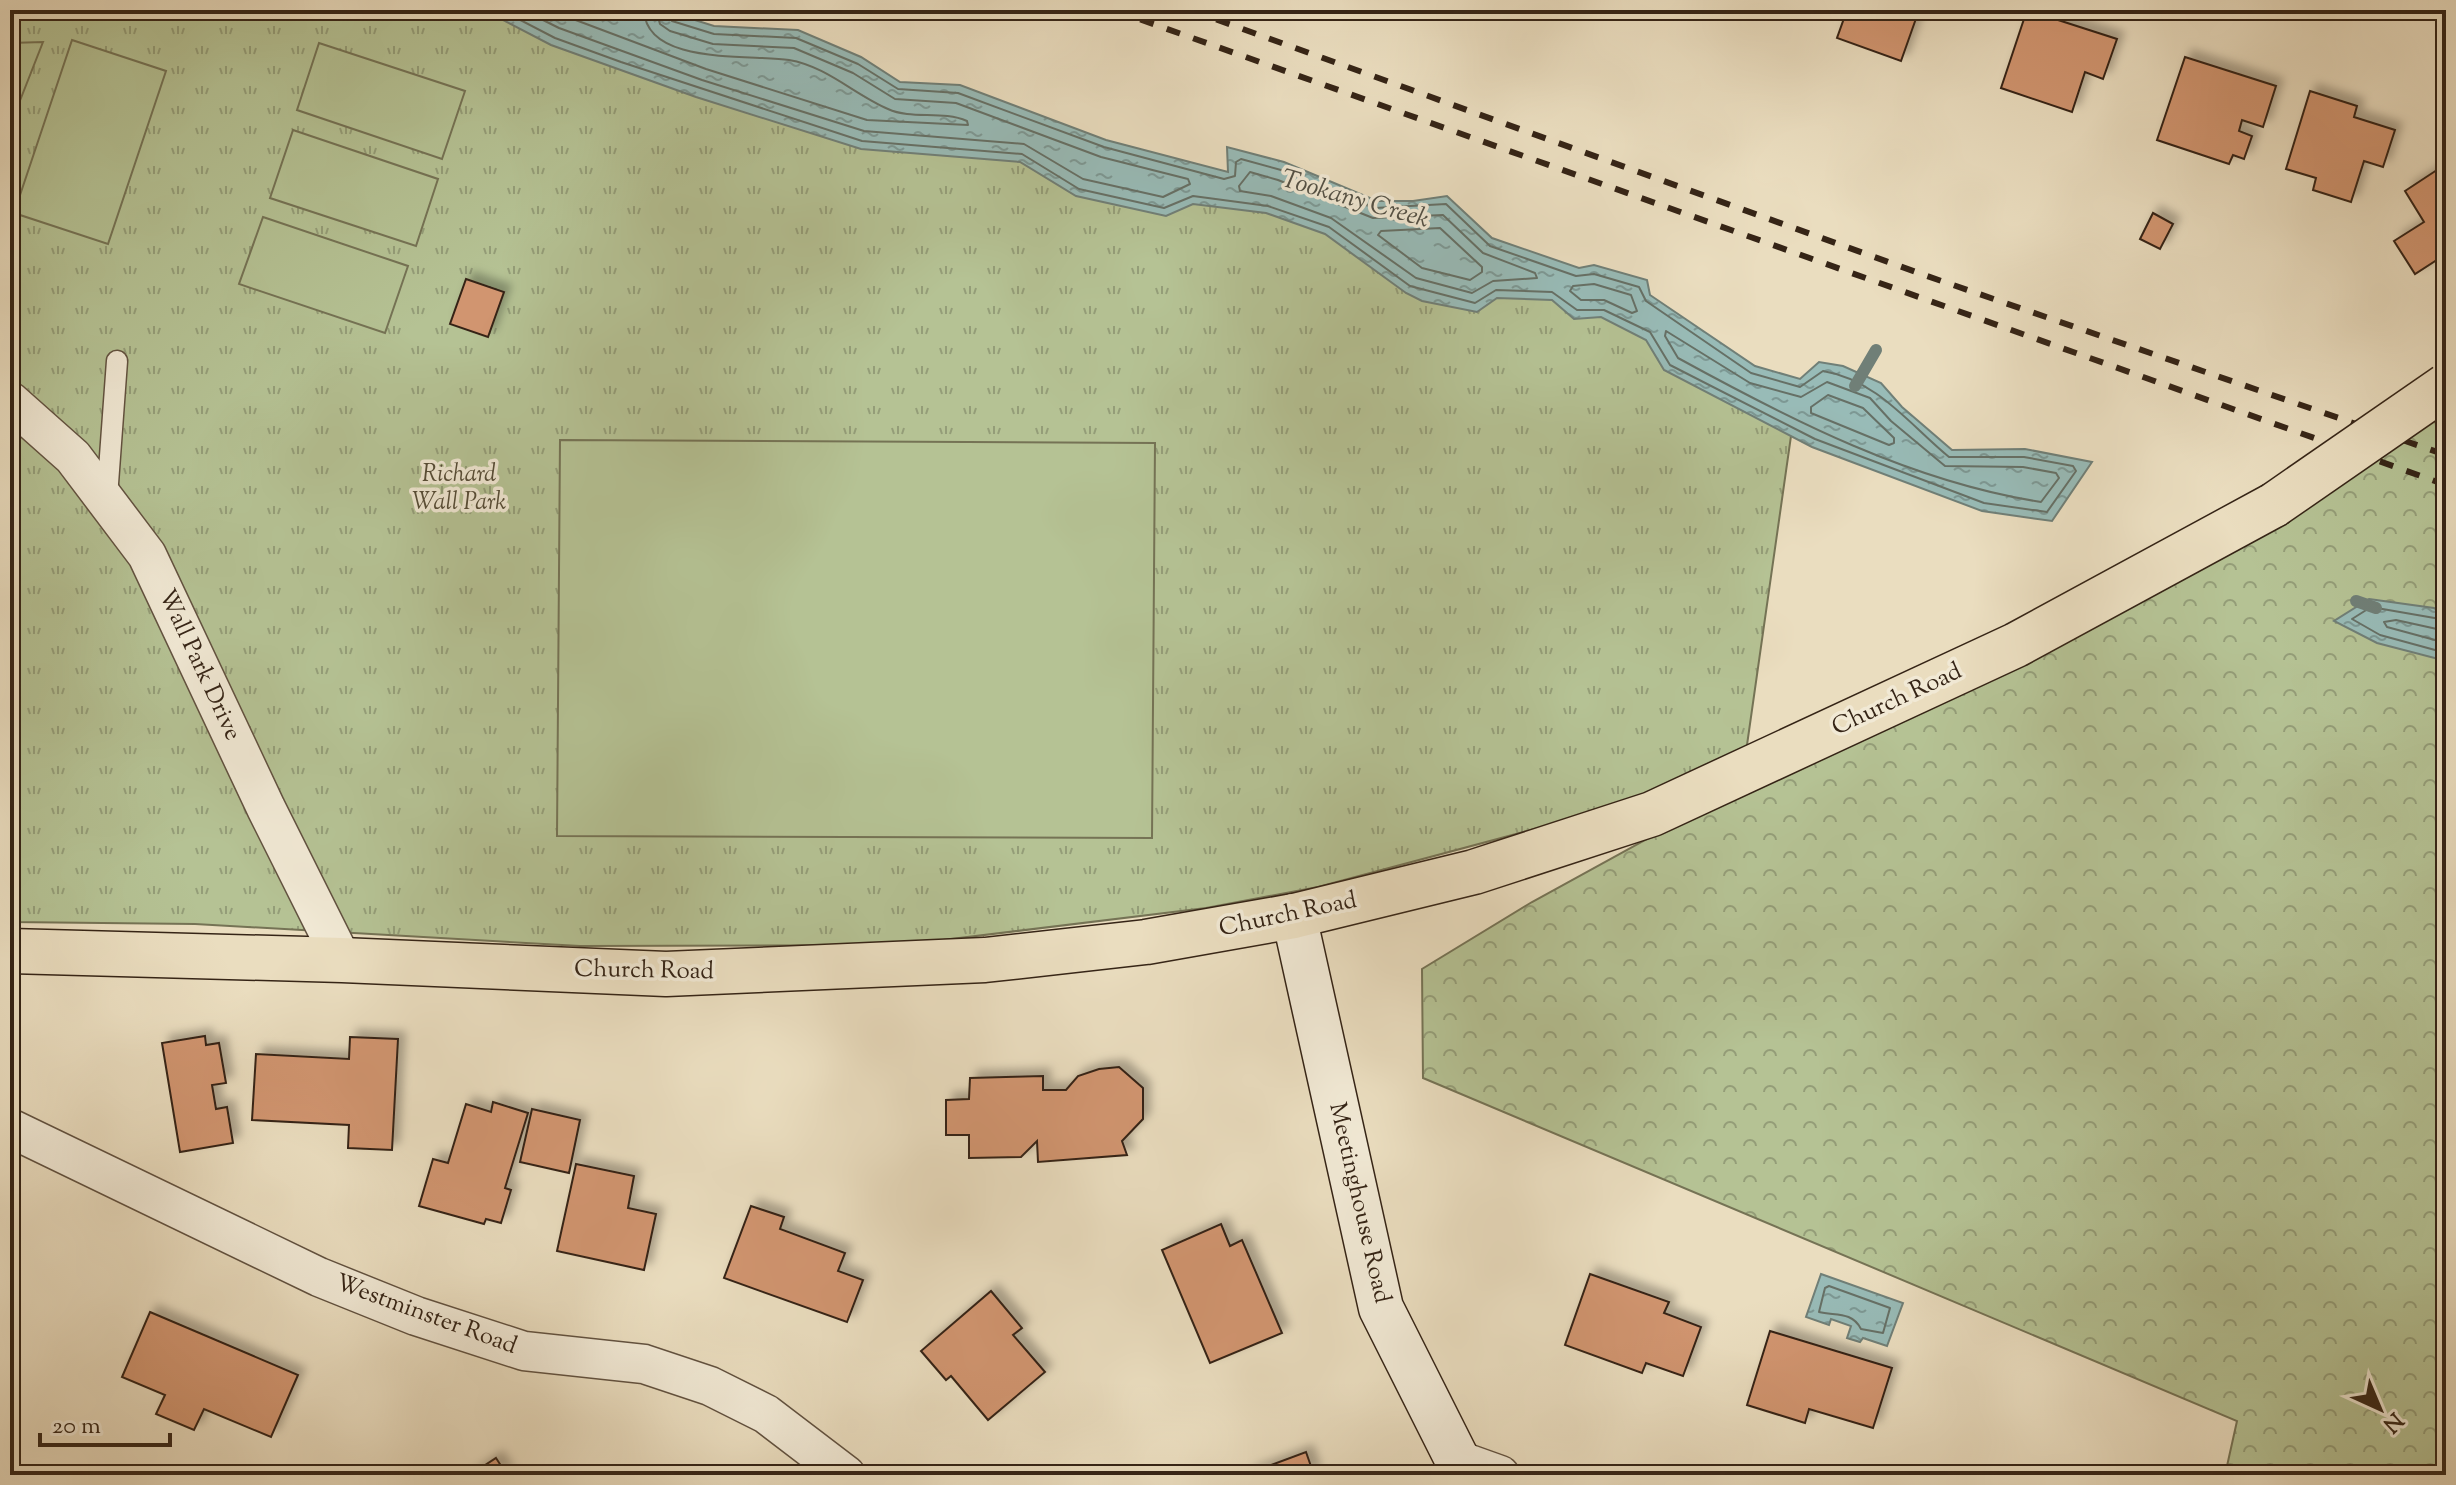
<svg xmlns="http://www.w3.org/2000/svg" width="2456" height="1485" viewBox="0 0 2456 1485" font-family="'Sorts Mill Goudy',serif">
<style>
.forest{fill:url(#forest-crowns);stroke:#757355;stroke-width:2}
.park{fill:url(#park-tufts);stroke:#757355;stroke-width:2}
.pitch{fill:#b5c294;stroke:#757355;stroke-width:2}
.water{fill:url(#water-ripples);stroke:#707f77;stroke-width:2}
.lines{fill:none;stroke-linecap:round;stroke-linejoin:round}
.shore{stroke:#667066;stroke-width:2}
.stream{stroke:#707f77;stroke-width:12}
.building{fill:#d19570;stroke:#352416;stroke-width:2;filter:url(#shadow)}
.lane-casing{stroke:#625240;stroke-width:23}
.street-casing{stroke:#625240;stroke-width:41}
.secondary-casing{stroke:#352416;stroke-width:47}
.primary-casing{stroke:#352416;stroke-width:47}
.lane{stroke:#f1e9d5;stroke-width:20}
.street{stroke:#f1e9d5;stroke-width:38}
.secondary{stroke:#f1e9d5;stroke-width:44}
.primary{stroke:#eaddbf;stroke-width:44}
.rail{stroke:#352416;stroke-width:6;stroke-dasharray:14 14;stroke-linecap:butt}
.primary-bridge-casing{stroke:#352416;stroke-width:47;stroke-linecap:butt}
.primary-bridge{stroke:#eaddbf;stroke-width:44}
.labels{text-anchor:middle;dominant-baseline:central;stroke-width:7;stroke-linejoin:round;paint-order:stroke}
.park-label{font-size:24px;font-style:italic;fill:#554c36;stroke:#f1e9d5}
.street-label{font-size:24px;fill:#352416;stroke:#f1e9d5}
.water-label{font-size:26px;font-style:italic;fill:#535146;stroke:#f1e9d5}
</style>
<defs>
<pattern id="forest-crowns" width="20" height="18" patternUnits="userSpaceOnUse" patternTransform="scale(2)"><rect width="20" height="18" fill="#b5c294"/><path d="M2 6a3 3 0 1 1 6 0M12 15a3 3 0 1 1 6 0" fill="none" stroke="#949d78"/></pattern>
<pattern id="park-tufts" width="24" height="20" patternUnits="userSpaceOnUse" patternTransform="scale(2)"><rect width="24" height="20" fill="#b5c294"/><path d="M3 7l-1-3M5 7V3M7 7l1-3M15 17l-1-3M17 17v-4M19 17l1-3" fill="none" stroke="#949d78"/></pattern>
<pattern id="water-ripples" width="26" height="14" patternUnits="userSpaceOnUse" patternTransform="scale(2)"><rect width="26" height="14" fill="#98bbb7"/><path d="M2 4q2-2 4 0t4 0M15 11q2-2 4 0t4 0" fill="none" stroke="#7d9894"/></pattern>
<filter id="shadow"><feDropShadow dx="7" dy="-7" stdDeviation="4" flood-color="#0004"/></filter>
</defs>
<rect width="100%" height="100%" fill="#eaddbf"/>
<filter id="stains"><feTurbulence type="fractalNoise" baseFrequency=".0025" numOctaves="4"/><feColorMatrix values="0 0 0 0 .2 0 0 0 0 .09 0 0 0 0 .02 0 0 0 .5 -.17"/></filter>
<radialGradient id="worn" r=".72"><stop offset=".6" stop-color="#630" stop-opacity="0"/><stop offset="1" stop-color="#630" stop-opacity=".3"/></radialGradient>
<polygon class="forest" points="2446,400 2446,1475 2225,1475 2237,1421 1423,1078 1422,969 1532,902"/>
<polygon class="park" points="10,10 485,10 1214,192 1646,329 1793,422 1746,752 1617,807 1318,887 1206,908 902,945 580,946 195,924 10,922"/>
<g class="pitch">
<polygon points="72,40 166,71 108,244 14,213"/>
<polygon points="43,42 10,126 10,43"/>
<polygon points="319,43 465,91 442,159 297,110"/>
<polygon points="293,130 438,179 416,246 270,198"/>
<polygon points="263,217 408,266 385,333 239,284"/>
<polygon points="560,440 1155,443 1152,838 557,836"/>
</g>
<g class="water">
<polygon points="484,10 663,10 714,26 798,30 861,57 900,82 960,85 1106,140 1228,172 1227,147 1284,162 1377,201 1413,201 1447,196 1492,238 1579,268 1594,265 1647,280 1650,295 1755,366 1800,379 1819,362 1843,366 1881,383 1902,407 1952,450 2025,449 2092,462 2052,521 1982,511 1812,447 1664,370 1646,340 1601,317 1574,319 1552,300 1497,298 1477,312 1422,301 1406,293 1325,234 1266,213 1193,204 1166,216 1076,196 1020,162 861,149 696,97 551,45"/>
<polygon points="2369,599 2434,608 2446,614 2446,661 2377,643 2334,621"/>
<polygon points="1821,1274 1903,1303 1887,1346 1863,1338 1860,1342 1847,1338 1851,1326 1831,1319 1829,1325 1806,1317"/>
</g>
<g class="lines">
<g class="shore">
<path d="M501,10L555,38L621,62L862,141L1022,154L1079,189L1164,208L1193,196L1268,206L1329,227L1410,286L1475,303L1496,290L1552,292L1577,310H1604L1650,332L1670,365L1815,439L1984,503L2047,512L2076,471L2073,466L2024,457H1949C1909,424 1877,380 1823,371L1800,387L1751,373L1646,301L1639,287L1594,274L1576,276L1490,246L1446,204L1375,208L1281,170L1241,159L1236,162L1235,176L1224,179L1104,147L958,93L898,89L858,64L796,38L714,34L672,21L666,10"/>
<polyline points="523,10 559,28 702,80 864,131 1024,144 1083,179 1163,197 1190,184 1188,179 1101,157 956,103 895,99 853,73 794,48 713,44 670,31 660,24 656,10"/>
<path d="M549,10L706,69L867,120L968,125L967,121C942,110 912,120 888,109C855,95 826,66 789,60C751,54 646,66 644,10"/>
<polygon points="1250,172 1278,180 1373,218 1443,215 1483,253 1535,273 1537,278 1493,281 1472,293 1416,278 1331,218 1271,196 1240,191 1239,186"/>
<polygon points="1440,228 1482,267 1482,272 1470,280 1422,268 1378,235 1381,231"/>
<polygon points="1594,284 1631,295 1637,311 1632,313 1604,300 1581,300 1570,291 1573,286"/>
<path d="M1666,331L1750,383L1801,397L1827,382L1870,398L1891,421L1945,466L2023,467L2056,473L2059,478L2041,502C1912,482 1791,420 1678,358L1665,336Z"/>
<polygon points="1828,395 1863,408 1894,438 1894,443 1889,445 1811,413 1811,407"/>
<polyline points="2446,620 2371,607 2352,619 2380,635 2446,653"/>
<polyline points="2446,631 2396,620 2384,622 2387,627 2446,643"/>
<path d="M1829,1286L1890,1308L1883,1333L1861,1329C1852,1311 1835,1316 1819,1312L1825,1288Z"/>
</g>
<g class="stream">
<polyline points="1855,386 1876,350"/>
<polyline points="2356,601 2376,608"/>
</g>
</g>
<g class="building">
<polygon points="1847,10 1919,10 1901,61 1837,38"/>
<polygon points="2027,10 2117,39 2103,79 2085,72 2072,112 2001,88"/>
<polygon points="2185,57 2276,86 2263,127 2242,120 2239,131 2252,136 2244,159 2233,155 2229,164 2157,140"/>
<polygon points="2310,91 2357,106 2354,117 2395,130 2383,167 2364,161 2351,202 2313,190 2316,178 2286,169"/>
<polygon points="2446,164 2446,254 2415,274 2394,241 2424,222 2405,191"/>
<polygon points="2153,213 2173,224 2160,249 2140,239"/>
<polygon points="466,279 504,292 488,337 450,324"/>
<polygon points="205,1036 206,1045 219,1043 226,1083 212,1085 216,1109 227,1107 233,1143 180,1152 162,1043"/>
<polygon points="350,1037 398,1039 392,1150 348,1148 349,1125 252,1120 256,1054 349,1059"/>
<polygon points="1119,1067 1143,1088 1143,1119 1122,1141 1127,1155 1038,1162 1037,1141 1021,1157 969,1158 969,1135 946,1135 946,1100 969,1099 970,1078 1043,1076 1043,1090 1066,1090 1078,1076 1099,1069"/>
<polygon points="493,1102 528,1113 505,1188 511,1190 501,1223 486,1219 484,1224 419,1206 433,1159 448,1163 466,1104 491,1112"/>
<polygon points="532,1109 580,1120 569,1173 520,1162"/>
<polygon points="576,1164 634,1176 628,1208 656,1214 644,1270 557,1251"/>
<polygon points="751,1206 784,1217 780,1229 845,1253 838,1271 863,1280 847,1322 724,1278"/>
<polygon points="1221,1224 1230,1246 1242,1240 1282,1333 1210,1363 1162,1250"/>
<polygon points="1590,1274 1669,1302 1664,1313 1701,1327 1683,1376 1646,1363 1642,1373 1565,1345"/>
<polygon points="991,1291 1022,1328 1013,1335 1045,1372 988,1420 951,1376 946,1380 921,1351"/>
<polygon points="150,1312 298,1375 271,1437 204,1409 194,1430 156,1414 165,1395 122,1377"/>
<polygon points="1770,1331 1892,1368 1873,1428 1809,1409 1805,1423 1747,1405"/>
<polygon points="1306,1452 1314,1475 1247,1475 1247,1474"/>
<polygon points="496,1458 507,1475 470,1475"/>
</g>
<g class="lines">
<g class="lane-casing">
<polyline id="lane" points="107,497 117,361"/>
</g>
<g class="street-casing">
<g id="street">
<polyline points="10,401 73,457 147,555 266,808 342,960"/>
<polyline points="10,1128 319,1277 416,1316 524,1351 644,1364 710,1386 766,1414 846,1475"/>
<polyline points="1458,1460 1500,1475"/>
</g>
</g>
<g class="secondary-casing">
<polyline id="secondary" points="1294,916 1381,1308 1465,1475"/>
</g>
<g class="primary-casing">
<polyline id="primary" points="10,951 342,960 666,974 985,960 1146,942 1294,916 1474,872 1652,814 2016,645 2274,505"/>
</g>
<use href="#lane" class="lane"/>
<use href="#street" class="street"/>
<use href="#secondary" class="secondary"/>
<use href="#primary" class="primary"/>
<g class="rail">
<polyline points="1114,10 2446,485"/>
<polyline points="1190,10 1927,276 2446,455"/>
</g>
<g class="primary-bridge-casing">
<polyline id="primary-bridge" points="2274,505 2446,386"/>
</g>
<use href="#primary-bridge" class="primary-bridge"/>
</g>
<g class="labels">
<g class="park-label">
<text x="459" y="475">Richard<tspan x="459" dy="28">Wall Park</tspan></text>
</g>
<g class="street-label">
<text transform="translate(199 665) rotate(65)">Wall Park Drive</text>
<text transform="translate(1897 700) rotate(-25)">Church Road</text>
<text transform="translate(1288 915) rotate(-12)">Church Road</text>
<text transform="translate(644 971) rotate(1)">Church Road</text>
<text transform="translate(1359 1203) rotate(77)">Meetinghouse Road</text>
<text transform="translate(426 1315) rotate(20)">Westminster Road</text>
</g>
<g class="water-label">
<text transform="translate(1355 200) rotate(16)">Tookany Creek</text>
</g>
</g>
<rect width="2456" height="1485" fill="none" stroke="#eaddbf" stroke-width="40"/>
<rect x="12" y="12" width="2432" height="1461" fill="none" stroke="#352416" stroke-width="4"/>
<rect x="20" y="20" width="2416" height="1445" fill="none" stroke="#352416" stroke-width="2"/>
<g transform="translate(2380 1409) rotate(136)" stroke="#f1e9d5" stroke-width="6" paint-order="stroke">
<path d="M0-6L14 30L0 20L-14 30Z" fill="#352416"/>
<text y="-12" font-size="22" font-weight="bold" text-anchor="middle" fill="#352416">N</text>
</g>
<path d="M40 1433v12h130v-12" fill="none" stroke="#352416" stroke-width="4"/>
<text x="52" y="1433" font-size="24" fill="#352416" stroke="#f1e9d5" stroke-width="6" paint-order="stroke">20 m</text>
<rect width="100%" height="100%" filter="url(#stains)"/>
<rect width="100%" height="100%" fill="url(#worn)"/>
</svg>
